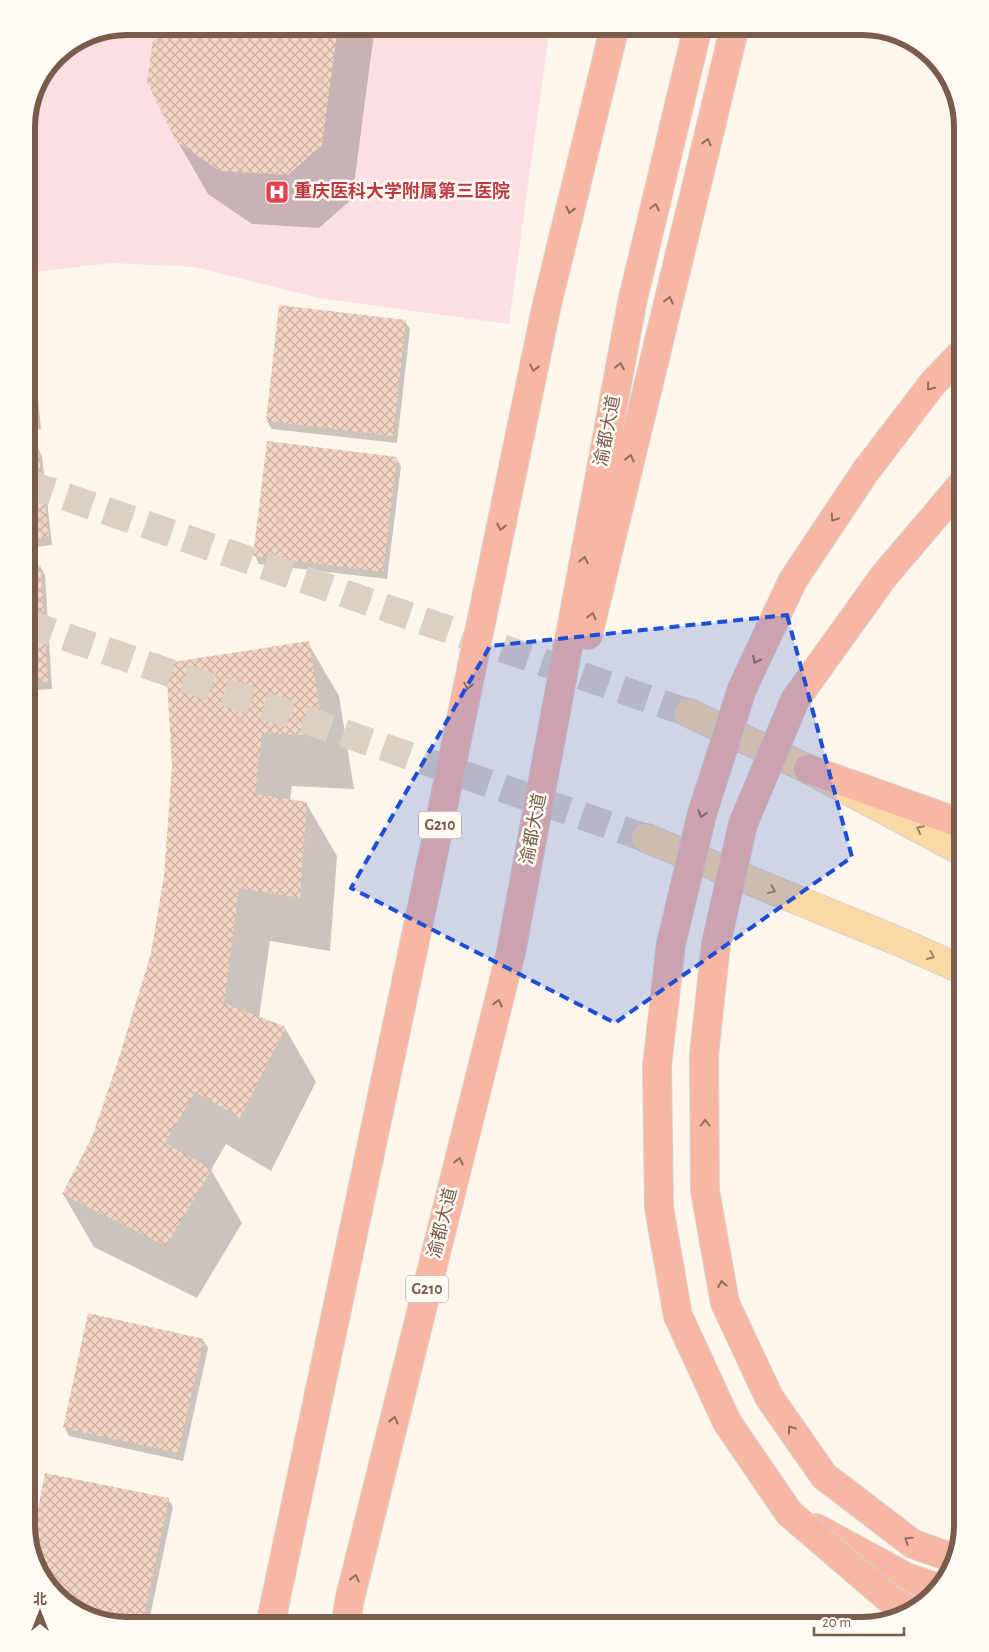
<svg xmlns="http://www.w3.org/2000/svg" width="989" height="1652" viewBox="0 0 989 1652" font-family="'Alegreya Sans','Noto Sans SC',sans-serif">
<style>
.medical{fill:#fbdfe3}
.shadow{fill:#0003}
.building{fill:url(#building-cross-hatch)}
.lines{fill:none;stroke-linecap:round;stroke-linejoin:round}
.primary-tunnel{stroke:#dcd0c4;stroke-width:28;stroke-dasharray:28 14;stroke-linecap:butt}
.primary-casing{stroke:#dad1cd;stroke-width:30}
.highway-casing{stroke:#dad1cd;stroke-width:30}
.primary{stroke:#fbd9a5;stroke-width:28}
.highway{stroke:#f7b7a3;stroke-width:28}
.highway-bridge-casing{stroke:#dad1cd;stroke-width:30;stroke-linecap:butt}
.highway-bridge{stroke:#f7b7a3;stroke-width:28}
.oneway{stroke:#936e5e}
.oneway2{stroke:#a18267}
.marked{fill:#1d4ed8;fill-opacity:0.2;stroke:#1d4ed8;stroke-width:4;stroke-dasharray:10 6;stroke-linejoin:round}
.labels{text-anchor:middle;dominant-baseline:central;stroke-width:5;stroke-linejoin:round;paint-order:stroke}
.shield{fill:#fffaf3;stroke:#a28b7f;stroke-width:1}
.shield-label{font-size:16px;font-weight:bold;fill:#7a5c4d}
.health-label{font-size:18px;font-weight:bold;fill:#be3a42;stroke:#fffaf3;text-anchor:start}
.street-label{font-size:18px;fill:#7a5c4d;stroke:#fffaf3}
.rim{fill:none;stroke:#7a5c4d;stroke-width:6}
</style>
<defs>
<pattern id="building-cross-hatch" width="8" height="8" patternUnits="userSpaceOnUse" patternTransform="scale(1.25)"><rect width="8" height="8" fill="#f3d5c3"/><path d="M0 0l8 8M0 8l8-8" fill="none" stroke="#cab0a1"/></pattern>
</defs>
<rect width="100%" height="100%" fill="#fdf6ec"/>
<polygon class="medical" points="127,26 550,26 509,324 319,298 195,267 112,263 26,273 26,121 34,88 56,56 89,34"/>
<g class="shadow">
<polygon points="156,26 375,26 352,199 319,228 252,224 208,194 177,140"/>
<polygon points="280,307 405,321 410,329 397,443 272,429 267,421"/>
<polygon points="26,314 30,320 41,429 26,431"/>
<polygon points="37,447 42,456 52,545 26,548 26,449"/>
<polygon points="396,458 401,466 387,579 259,564 255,556"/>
<polygon points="40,566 45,575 52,689 26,691 26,567"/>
<polygon points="308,643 339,696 354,789 292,786 290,800 306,803 337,856 330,951 270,941 259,1018 285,1028 316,1082 271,1171 226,1144 211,1170 242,1223 197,1298 94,1247 63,1194 93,1138 119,1061 152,953 165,876"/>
<polygon points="203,1340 208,1348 183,1461 69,1436 64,1427"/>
<polygon points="46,1474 168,1499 173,1507 148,1626 121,1626 71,1609 37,1569 31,1547"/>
</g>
<g class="building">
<polygon points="155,26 338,26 322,145 288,175 220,171 176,141 147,82"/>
<polygon points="279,305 406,320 393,436 266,421"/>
<polygon points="26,326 28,326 38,421 26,423"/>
<polygon points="267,441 397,457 383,572 253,556"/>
<polygon points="38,446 49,537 26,540 26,447"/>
<polygon points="41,565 48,682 26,683 26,566"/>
<polygon points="309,641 324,736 262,733 255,794 307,802 300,898 239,888 224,1003 286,1027 240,1118 195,1092 165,1143 212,1169 166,1246 62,1194 92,1137 118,1061 151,953 164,876 172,766 166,663"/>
<polygon points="88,1313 204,1339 178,1453 63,1428"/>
<polygon points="45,1473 169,1498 142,1626 121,1626 71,1609 37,1569 31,1544"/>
</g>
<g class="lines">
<g class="primary-tunnel">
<polyline points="26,483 689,713"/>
<polyline points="26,623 646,838"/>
</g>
<g class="primary-casing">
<g id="primary">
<polyline points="689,713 808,769 963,852"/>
<polyline points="646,838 900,942 963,970"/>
</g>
</g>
<g class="highway-casing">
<g id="highway">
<polyline points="588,635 735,26"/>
<polyline points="808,769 963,824"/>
<polyline points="816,1528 906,1577 938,1588"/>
<polyline points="270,1626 429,874 547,304 615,26"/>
<polyline points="345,1626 350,1598 511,952 632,303 698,26"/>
</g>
</g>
<use href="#primary" class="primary"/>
<use href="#highway" class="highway"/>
<g class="highway-bridge-casing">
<g id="highway-bridge">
<polyline points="953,1558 913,1544 824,1476 769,1397 725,1303 705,1191 704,1055 716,944 743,824 795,700 884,576 963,483"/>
<polyline points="911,1611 887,1597 789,1513 727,1422 678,1316 659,1208 657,1066 671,944 702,814 742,689 793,580 865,472 933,383 963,352"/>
</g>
</g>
<use href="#highway-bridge" class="highway-bridge"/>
</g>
<defs><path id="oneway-chevron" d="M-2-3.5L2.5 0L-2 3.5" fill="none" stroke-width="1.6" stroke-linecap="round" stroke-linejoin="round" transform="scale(1.25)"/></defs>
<g class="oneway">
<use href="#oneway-chevron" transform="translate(707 142) rotate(-76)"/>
<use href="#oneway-chevron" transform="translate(655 207) rotate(-77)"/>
<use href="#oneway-chevron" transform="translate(570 210) rotate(104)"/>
<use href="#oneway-chevron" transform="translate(669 300) rotate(-76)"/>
<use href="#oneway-chevron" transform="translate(620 366) rotate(-79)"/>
<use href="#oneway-chevron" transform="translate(534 368) rotate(102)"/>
<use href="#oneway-chevron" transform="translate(930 387) rotate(129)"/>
<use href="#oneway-chevron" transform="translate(630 458) rotate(-76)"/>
<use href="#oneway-chevron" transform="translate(834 518) rotate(124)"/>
<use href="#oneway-chevron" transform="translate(501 527) rotate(102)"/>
<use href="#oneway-chevron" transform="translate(584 560) rotate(-79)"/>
<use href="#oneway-chevron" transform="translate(592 616) rotate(-76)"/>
<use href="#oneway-chevron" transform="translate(756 660) rotate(115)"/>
<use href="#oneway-chevron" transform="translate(468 686) rotate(102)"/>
<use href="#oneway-chevron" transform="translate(702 814) rotate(106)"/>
<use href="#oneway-chevron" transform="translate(498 1003) rotate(-76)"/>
<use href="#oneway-chevron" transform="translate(705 1123) rotate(-91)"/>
<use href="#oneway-chevron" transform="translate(459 1161) rotate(-76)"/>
<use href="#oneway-chevron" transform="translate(722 1284) rotate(-100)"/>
<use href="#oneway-chevron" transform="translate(394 1420) rotate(-76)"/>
<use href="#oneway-chevron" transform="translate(791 1429) rotate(-125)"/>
<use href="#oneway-chevron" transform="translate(908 1540) rotate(-145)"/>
<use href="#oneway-chevron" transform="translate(355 1578) rotate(-76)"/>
</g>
<g class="oneway2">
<use href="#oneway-chevron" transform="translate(920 829) rotate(-152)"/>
<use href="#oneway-chevron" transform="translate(772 890) rotate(22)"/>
<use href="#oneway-chevron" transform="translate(931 956) rotate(24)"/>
</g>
<path class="marked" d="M787,615L852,857L615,1023L351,888L490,646Z"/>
<defs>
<g id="hospital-square" transform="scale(1.25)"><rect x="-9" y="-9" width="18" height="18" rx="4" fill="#e0444e" stroke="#fffaf3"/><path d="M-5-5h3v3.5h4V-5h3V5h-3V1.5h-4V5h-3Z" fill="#fff"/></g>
</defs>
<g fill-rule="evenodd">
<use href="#hospital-square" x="277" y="192"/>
</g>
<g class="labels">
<g class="shield">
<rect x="419" y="811.5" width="42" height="27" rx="4"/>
<rect x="406" y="1275.5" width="42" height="27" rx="4"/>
</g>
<g class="shield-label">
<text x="440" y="825">G210</text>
<text x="427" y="1289">G210</text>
</g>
<g class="health-label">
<text x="294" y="192">重庆医科大学附属第三医院</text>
</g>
<g class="street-label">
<text transform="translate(608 431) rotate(-79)">渝都大道</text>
<text transform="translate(534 829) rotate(-79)">渝都大道</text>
<text transform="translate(443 1223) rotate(-76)">渝都大道</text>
</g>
</g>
<path d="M0 0H989V1652H0ZM127 35H862A92 92 0 0 1 954 127V1525A92 92 0 0 1 862 1617H127A92 92 0 0 1 35 1525V127A92 92 0 0 1 127 35Z" fill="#fffaf3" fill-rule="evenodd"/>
<path class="rim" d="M127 35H862A92 92 0 0 1 954 127V1525A92 92 0 0 1 862 1617H127A92 92 0 0 1 35 1525V127A92 92 0 0 1 127 35Z"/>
<g transform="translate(40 1612)" stroke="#fffaf3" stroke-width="4" paint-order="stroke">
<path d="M0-4L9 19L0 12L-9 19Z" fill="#7a5c4d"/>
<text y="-8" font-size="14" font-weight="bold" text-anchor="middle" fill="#7a5c4d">北</text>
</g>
<path d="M814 1627v8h90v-8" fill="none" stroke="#7a5c4d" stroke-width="2.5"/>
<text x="822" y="1627" font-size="15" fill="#7a5c4d" stroke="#fffaf3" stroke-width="4" paint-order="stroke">20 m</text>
</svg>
